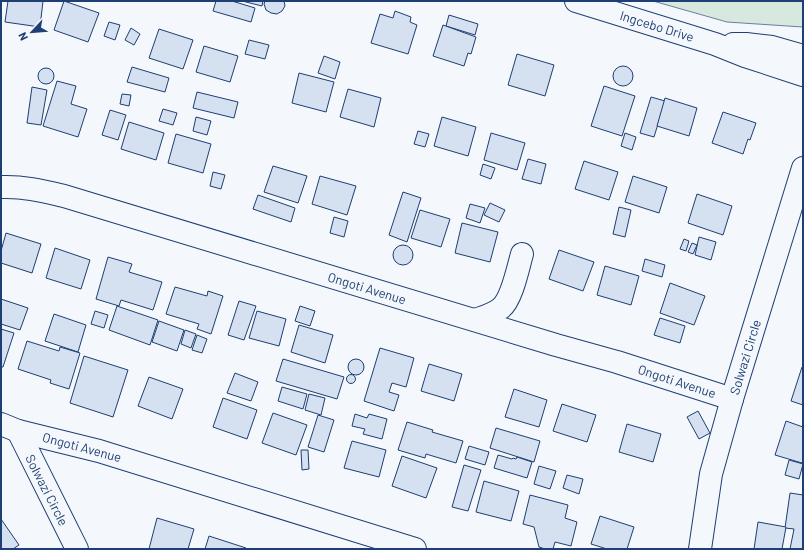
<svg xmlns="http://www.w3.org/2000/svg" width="804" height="550" viewBox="0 0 804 550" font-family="Barlow,sans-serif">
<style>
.green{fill:#d7e8df;stroke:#687fa3}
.building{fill:#d5e0f0;stroke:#1d3f73}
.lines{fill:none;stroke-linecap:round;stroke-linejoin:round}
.minor-casing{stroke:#1d3f73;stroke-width:24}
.major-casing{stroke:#1d3f73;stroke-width:24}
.minor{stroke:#f4f7fb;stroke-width:22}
.major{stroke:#f4f7fb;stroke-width:22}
.labels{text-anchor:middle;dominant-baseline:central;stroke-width:3;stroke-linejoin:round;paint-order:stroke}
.street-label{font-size:13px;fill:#1d3f73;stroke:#f4f7fb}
</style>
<rect width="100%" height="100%" fill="#f4f7fb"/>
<polygon class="green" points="653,1 803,1 803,27 727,22"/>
<g class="building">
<polygon points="8,1 43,1 40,27 5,22"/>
<polygon points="64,1 99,13 88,42 54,30"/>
<polygon points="216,1 232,1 255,8 251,22 213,11"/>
<polygon points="242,1 263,1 262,6"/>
<polygon points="265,1 284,1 285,6 282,11 277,14 271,13 266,10 264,4"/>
<polygon points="395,11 411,17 410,22 417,25 408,54 371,43 380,14 393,18"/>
<polygon points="449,15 478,24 475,35 446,26"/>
<polygon points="109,22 120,25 115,40 104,36"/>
<polygon points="443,25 476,37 471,54 468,53 464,66 433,56"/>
<polygon points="131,28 140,34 134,45 125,40"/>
<polygon points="159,29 193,40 183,69 149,58"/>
<polygon points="249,40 269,45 265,59 245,54"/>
<polygon points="204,46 238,56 230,82 196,72"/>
<polygon points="517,54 554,65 545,96 508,85"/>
<polygon points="324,56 340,62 335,79 318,73"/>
<circle cx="623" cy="76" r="10"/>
<polygon points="132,67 169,78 165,92 127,82"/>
<circle cx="46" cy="76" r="8"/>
<polygon points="299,73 334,82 326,112 292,103"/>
<polygon points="57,81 76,86 71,104 87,109 78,137 43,126"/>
<polygon points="604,86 635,96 622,136 591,126"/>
<polygon points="32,87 47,90 41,125 27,123"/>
<polygon points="348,89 381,98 374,127 340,117"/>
<polygon points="197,92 238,102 234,118 193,108"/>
<polygon points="122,94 131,95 129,106 120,104"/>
<polygon points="651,97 665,101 654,137 640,133"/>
<polygon points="665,98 697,108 689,136 657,126"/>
<polygon points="163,109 177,113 173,125 159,121"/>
<polygon points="110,110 126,115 118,140 102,135"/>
<polygon points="723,112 756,123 750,140 748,139 743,154 712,143"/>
<polygon points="196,117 211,121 207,135 193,131"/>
<polygon points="442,117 476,127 468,156 434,146"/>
<polygon points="129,122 164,133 156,160 121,149"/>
<polygon points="418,131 429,134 425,147 414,144"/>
<polygon points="491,133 525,143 517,170 484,160"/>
<polygon points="625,133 636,137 632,150 621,146"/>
<polygon points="176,134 211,144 203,173 168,163"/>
<polygon points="528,159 546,164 541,184 522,179"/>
<polygon points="584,161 618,172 609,200 575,189"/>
<polygon points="483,164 495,168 491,179 480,175"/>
<polygon points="273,166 307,176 298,203 264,192"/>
<polygon points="213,172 225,175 221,189 210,186"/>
<polygon points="320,176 356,186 347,215 312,204"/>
<polygon points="633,176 667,187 659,213 625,202"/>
<polygon points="403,192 421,198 407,242 389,235"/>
<polygon points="697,194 732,206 723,235 688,223"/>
<polygon points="258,195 295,208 291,222 253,209"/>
<polygon points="490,203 505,210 499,222 484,215"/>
<polygon points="470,204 485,208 480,223 466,218"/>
<polygon points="619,207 631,210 625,237 613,234"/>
<polygon points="420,210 450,219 441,247 411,238"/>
<polygon points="334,217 348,221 344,237 330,233"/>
<polygon points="462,223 498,232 490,262 455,253"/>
<polygon points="6,233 41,244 32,273 1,263 1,251"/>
<polygon points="699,237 716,242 711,260 695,255"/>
<polygon points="684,239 689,241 686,251 680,249"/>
<polygon points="692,243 697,245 693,254 688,252"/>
<circle cx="403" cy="255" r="10"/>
<polygon points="55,248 90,260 81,289 46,278"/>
<polygon points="559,250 594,262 583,291 549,279"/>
<polygon points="108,257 132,264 129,272 162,282 153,310 121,300 119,306 96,299"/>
<polygon points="645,259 665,265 662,277 642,271"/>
<polygon points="605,266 639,276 631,305 597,295"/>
<polygon points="670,283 705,296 694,325 660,313"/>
<polygon points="175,287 207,296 208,291 223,296 211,334 197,329 199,324 166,314"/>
<polygon points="1,299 28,308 20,330 1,324"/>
<polygon points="239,301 256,306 244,340 228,335"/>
<polygon points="117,306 158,320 150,345 109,330"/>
<polygon points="300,306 315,311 310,326 295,321"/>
<polygon points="95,311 108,315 104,328 91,324"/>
<polygon points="257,311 286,319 279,346 249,338"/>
<polygon points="54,314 86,325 78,352 45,341"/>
<polygon points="660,318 685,326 680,343 654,335"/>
<polygon points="159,321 184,330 177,351 152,342"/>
<polygon points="299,325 333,335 325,363 291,352"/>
<polygon points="1,329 14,333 3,367 1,367"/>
<polygon points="185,330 196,334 191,348 181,344"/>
<polygon points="197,335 207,339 202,353 192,350"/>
<polygon points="27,341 59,351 60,347 80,353 69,389 50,383 51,380 18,369"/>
<polygon points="380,348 414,358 406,387 392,383 389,392 399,395 394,411 364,401"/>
<polygon points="84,356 128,370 113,417 70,403"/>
<polygon points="283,359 344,377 337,399 276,381"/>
<circle cx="356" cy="367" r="8"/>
<polygon points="429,364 462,374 454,401 421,391"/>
<polygon points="802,367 803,368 803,405 791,401"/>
<polygon points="235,373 258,382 251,401 227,393"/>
<circle cx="351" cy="379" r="4.5"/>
<polygon points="149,377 183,389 172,419 138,406"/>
<polygon points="282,387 307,394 303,409 278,401"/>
<polygon points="514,389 547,400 539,427 505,417"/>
<polygon points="309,394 325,398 321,415 305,410"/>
<polygon points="223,398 257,410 247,439 213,427"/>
<polygon points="562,404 596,415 587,442 553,431"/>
<polygon points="698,411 710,433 699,439 687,417"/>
<polygon points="273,413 307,425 296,455 262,443"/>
<polygon points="355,414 367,418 369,414 387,419 382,439 363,434 365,429 352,426"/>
<polygon points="318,415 334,420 324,452 308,447"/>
<polygon points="786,421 803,427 803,460 802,463 775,455"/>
<polygon points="407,422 433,430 432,432 463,441 456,463 426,454 425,458 398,450"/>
<polygon points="627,424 661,434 653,462 619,452"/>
<polygon points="496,428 540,441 534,462 490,448"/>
<polygon points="352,441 386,450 379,477 344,468"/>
<polygon points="469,446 489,452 485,465 465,459"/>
<polygon points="301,450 308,450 309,469 302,470"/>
<polygon points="498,455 512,459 513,458 516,459 517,457 532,462 527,478 494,468"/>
<polygon points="402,456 437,468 426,498 392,486"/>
<polygon points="789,460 803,464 799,479 785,475"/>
<polygon points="464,465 481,470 468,511 452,507"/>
<polygon points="539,466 556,471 550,489 534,484"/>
<polygon points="567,475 583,479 579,494 563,488"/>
<polygon points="484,481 519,491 511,521 476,512"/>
<polygon points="790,493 803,495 803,549 790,549 794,529 785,528"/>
<polygon points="530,495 568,505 565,518 577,522 571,546 555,542 553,549 545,549 539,547 534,527 523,524"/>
<polygon points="600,516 634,527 627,549 607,549 591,544"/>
<polygon points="157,518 194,529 188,549 149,549"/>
<polygon points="1,519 19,545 13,549 1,549"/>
<polygon points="758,522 786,527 782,549 754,549"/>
<polygon points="209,536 246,548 246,549 205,549"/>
</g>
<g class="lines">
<g class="minor-casing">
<g id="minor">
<path d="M1,187C23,186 43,191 64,196L556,345L617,362L732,399"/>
<path d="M475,320C483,317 494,314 501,308C512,299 518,268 522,254"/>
<polyline points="1,424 18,431 99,451 415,549"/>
<polyline points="18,431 77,549"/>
<polyline points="700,549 711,474 732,399 803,168"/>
</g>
</g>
<g class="major-casing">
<g id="major">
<polyline points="576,1 715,44 745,56 803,75"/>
<polyline points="733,44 746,44 772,47 803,56"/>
</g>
</g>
<use href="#minor" class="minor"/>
<use href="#major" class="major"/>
</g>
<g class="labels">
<g class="street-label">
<text transform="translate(657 26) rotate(17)">Ingcebo Drive</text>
<text transform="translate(367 288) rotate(17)">Ongoti Avenue</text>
<text transform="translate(745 357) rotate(-73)">Solwazi Circle</text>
<text transform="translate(677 381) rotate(18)">Ongoti Avenue</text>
<text transform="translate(82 447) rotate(15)">Ongoti Avenue</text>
<text transform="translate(47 490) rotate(63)">Solwazi Circle</text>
</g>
</g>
<rect width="804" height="550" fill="none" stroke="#1d3f73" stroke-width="4"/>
<g transform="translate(32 32) rotate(244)" stroke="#f4f7fb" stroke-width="3" paint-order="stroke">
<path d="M0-3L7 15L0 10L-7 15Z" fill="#1d3f73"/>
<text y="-6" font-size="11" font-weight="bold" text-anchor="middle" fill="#1d3f73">N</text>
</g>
</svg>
